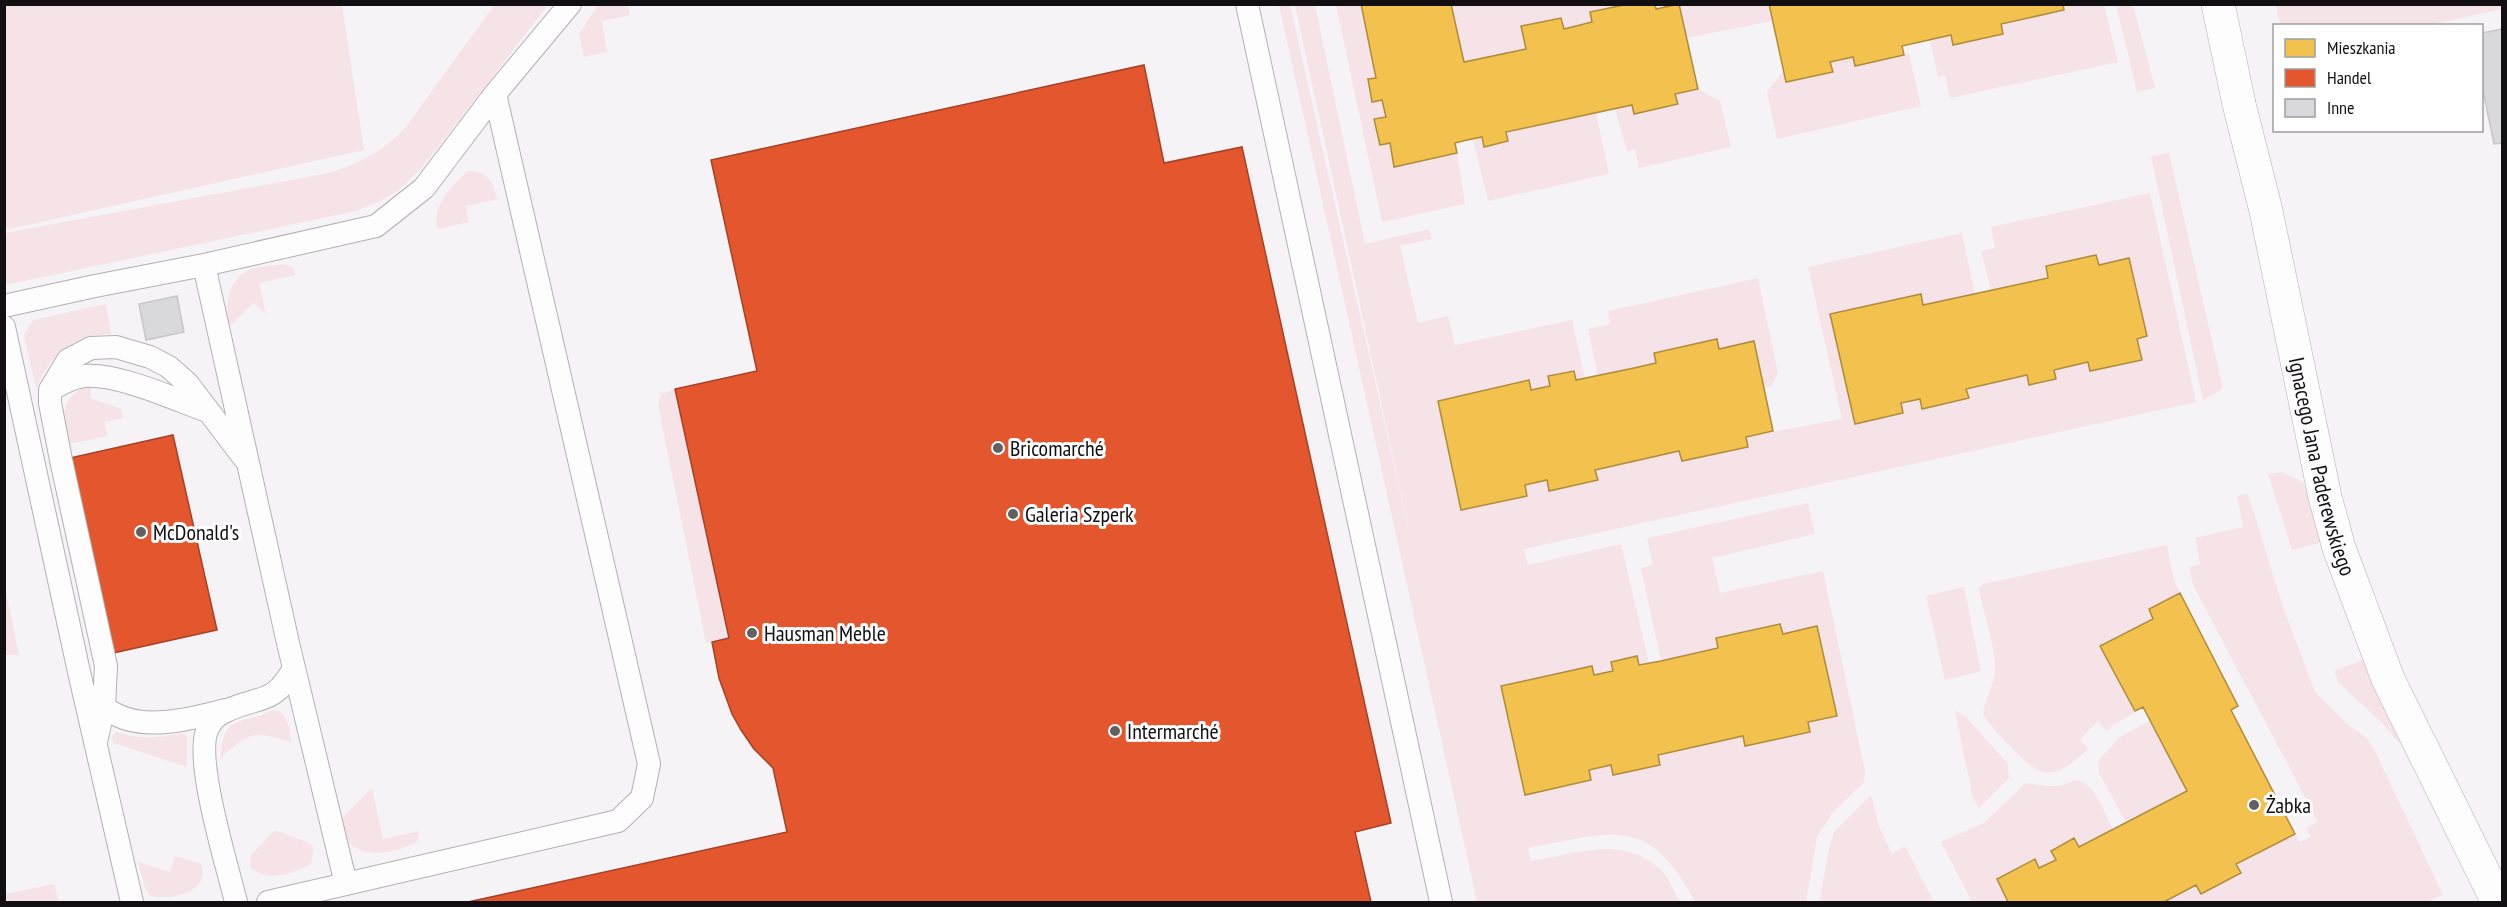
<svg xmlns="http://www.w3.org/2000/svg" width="2507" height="907" font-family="'PT Sans Narrow',sans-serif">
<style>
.green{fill:#f5e3e8}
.homes{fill:#f2c14e;stroke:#ae8c3c;stroke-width:1.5}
.shops{fill:#e4572e;stroke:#a54126;stroke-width:1.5}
.building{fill:#d9d8db;stroke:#c8c6c9;stroke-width:1.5}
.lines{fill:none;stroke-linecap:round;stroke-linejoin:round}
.service-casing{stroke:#b2b0b3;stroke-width:24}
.minor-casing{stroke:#b2b0b3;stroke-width:34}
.service{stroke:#fefdfe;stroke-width:22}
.minor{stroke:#fefdfe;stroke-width:33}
.poi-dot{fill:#615f62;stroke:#fff;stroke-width:2}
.labels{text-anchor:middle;stroke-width:6;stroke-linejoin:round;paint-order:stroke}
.poi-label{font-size:22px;fill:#110f12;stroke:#fff;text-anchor:start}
.street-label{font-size:22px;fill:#110f12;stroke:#fff}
</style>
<rect width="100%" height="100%" fill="#f6f3f7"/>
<path class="green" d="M 495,4 L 548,5 L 424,165 L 399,190 L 380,201 L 356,211 L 5,285 L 5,233 L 329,173 C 361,163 386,150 408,124 Z
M 2502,4 L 2502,9 L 2429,25 L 2280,25 L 2276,5 Z
M 4,5 L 342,5 L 364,150 L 5,230 Z
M 598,5 L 628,5 L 630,15 L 602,21 L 607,52 L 584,57 L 579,34 Z
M 1279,5 L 1290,5 L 1412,545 L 1295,5 L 1315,5 L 1365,244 L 1429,229 L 1432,239 L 1400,246 L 1418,323 L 1448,316 L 1455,345 L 1572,320 L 1585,378 L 1576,380 L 1574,371 L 1548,376 L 1550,386 L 1531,390 L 1528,381 L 1438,401 L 1462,510 L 1527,496 L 1525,485 L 1547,480 L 1550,491 L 1597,480 L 1595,470 L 1679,451 L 1683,461 L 1747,447 L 1746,437 L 1842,419 L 1808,267 L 1962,233 L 1975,294 L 1923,305 L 1920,294 L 1830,314 L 1855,424 L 1903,413 L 1901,403 L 1920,399 L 1923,409 L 1969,398 L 1966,389 L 2027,375 L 2030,385 L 2056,379 L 2054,370 L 2088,362 L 2090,371 L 2142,360 L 2137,339 L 2147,336 L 2129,259 L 2099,265 L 2046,266 L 2048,278 L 1991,290 L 1981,251 L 1995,248 L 1991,227 L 2150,193 L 2196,402 L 1524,549 L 1528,565 L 1621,544 L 1649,663 L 1639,665 L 1636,656 L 1611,662 L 1613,671 L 1594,675 L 1592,666 L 1501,686 L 1525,795 L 1589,770 L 1611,765 L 1613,775 L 1660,765 L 1658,755 L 1743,736 L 1745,746 L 1809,732 L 1808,722 L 1836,716 L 1817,626 L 1783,634 L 1716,638 L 1718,648 L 1661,661 L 1641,568 L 1653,565 L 1647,538 L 1808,503 L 1815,534 L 1712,558 L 1720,593 L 1823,571 L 1865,771 L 1864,782 L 1833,812 L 1817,837 L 1806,902 L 1695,902 C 1649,814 1613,832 1528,848 L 1531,861 C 1569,856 1608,838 1646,859 C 1652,863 1659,867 1664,873 C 1670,882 1675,893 1680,902 L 1477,902 Z
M 1336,5 L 1361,5 L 1376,78 L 1368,80 L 1372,101 L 1382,100 L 1386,117 L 1374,119 L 1380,145 L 1390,143 L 1395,167 L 1457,153 L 1465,204 L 1382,222 Z
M 1451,5 L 1628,5 L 1592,22 L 1564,29 L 1561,18 L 1521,26 L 1526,49 L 1464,62 Z
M 1679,5 L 1769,5 L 1773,21 L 1686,38 Z
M 2063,5 L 2104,5 L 2118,62 L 1950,98 L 1945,75 L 1938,77 L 1930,40 L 1951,35 L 1954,45 L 2003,34 L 2001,24 L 2064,10 Z
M 2116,5 L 2133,5 L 2155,88 L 2137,92 Z
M 1909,54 L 1921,106 L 1777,139 L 1767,92 L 1784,70 L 1787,82 L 1833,72 L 1830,62 L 1853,57 L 1856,66 Z
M 1698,89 L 1720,101 L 1731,147 L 1639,168 L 1635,149 L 1627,151 L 1615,109 L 1632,105 L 1634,114 L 1675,94 Z
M 1596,113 L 1609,174 L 1488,201 L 1473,139 L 1482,137 L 1484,147 L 1508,141 L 1506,132 Z
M 2169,153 L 2223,389 L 2203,400 L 2151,156 Z
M 469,171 C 489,172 492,181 498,199 L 466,206 L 469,222 L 438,229 C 430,208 453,183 469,171 Z
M 285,264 L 293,268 L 295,275 L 259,283 L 266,314 L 253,303 L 229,327 C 225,309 227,281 247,271 C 257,266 274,266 285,264 Z
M 1758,278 L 1778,373 L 1771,386 L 1764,388 L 1754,341 L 1719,349 L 1716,339 L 1655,353 L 1656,363 L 1598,376 L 1588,329 L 1610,324 L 1608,311 Z
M 106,304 L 111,334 C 69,336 54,351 36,388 L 24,335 L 33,320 Z
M 91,386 L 90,398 L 121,409 L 123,418 L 105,422 L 107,436 L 68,444 C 62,418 59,394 91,386 Z
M 675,389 L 729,638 L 706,643 L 658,405 L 661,394 Z
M 2282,472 L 2304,483 L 2323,542 L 2292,550 L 2268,474 Z
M 2248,494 L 2283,607 L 2315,692 L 2347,724 L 2368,739 L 2376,753 L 2443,895 L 2427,902 L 2164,902 L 2196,885 L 2202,894 L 2241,873 L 2236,864 L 2295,834 L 2300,842 L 2311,837 L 2306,828 L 2318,822 L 2193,585 L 2189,567 L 2200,564 L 2195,538 L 2243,527 L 2237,496 Z
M 2167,545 L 2174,580 L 2180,593 L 2149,609 L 2153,619 L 2100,646 L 2135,713 L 2114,724 L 2107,731 L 2098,721 L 2080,740 L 2088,749 C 2055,780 2042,781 2011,747 C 2001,737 1992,727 1983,715 C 1984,698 1996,684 1995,666 C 1994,640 1983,614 1979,588 L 1983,584 Z
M 4,586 L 5,586 L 19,655 L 5,655 Z
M 1964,587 L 1981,671 L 1945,680 L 1926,596 Z
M 2365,659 L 2400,744 L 2382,723 L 2338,682 L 2334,671 Z
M 273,710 C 289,712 289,730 292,742 C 253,731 250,731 220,759 C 224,711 240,727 273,710 Z
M 1955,711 L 1965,716 L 2008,764 L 2009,778 L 1979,808 L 1973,798 Z
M 2151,720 L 2187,791 L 2126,823 L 2099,773 L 2098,761 L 2120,737 Z
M 117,732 C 141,740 158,738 182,733 L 187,737 L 187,767 L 113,743 L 112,735 Z
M 2075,780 C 2096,782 2104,813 2113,829 L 2079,847 L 2074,838 L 2051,851 L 2056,860 L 2039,868 L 2034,859 L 1998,878 L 2009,902 L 1972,902 L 1941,842 L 1984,823 L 2026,783 C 2045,786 2058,789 2075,780 Z
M 372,788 L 383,839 L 419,831 L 418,841 C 400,852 360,862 346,838 C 343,833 342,825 341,819 Z
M 1871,795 L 1879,827 L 1892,854 L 1905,846 L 1934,902 L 1819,902 L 1829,849 L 1834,832 Z
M 275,830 L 307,842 L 314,848 L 311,864 C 291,874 268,883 250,867 L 251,855 Z
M 175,856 L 201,864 C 211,893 171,900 150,896 L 145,888 L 138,862 L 170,872 Z
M 54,884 L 59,902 L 5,902 L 5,894 Z"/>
<path class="homes" d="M 1361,4 L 1451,4 L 1464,62 L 1526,49 L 1521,26 L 1561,18 L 1564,29 L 1592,22 L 1590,12 L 1628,4 L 1655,4 L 1656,9 L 1679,4 L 1698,89 L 1675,94 L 1678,104 L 1634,114 L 1632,105 L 1506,132 L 1508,141 L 1484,147 L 1482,137 L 1467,140 L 1455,143 L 1457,153 L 1394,167 L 1390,143 L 1380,145 L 1374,119 L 1386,117 L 1382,100 L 1372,102 L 1368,79 L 1376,78 Z
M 1769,4 L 2063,4 L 2064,10 L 2001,24 L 2003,34 L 1953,45 L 1951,35 L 1902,46 L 1904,55 L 1855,66 L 1853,57 L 1830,62 L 1833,72 L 1786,82 Z
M 2096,255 L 2099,265 L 2129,258 L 2147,336 L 2137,339 L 2142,360 L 2090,371 L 2088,362 L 2054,370 L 2056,379 L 2029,385 L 2027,375 L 1966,389 L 1969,398 L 1922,409 L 1920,399 L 1901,403 L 1903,413 L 1855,424 L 1830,314 L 1921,294 L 1923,305 L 2048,278 L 2046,266 Z
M 1717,339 L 1719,349 L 1754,341 L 1773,431 L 1746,437 L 1748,447 L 1682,461 L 1679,451 L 1595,470 L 1598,480 L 1549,491 L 1547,480 L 1525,485 L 1527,496 L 1461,510 L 1438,401 L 1529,380 L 1531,390 L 1550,386 L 1548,376 L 1574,371 L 1576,380 L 1634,368 L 1656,363 L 1654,353 Z
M 2180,593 L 2238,706 L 2231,710 L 2295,834 L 2236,864 L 2241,873 L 2201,894 L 2196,885 L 2164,902 L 2008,902 L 1997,879 L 2035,859 L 2039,868 L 2056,860 L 2051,851 L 2074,838 L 2079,847 L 2187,791 L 2143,707 L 2135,711 L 2100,646 L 2153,619 L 2149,609 Z
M 1780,624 L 1783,634 L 1817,626 L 1837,716 L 1808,722 L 1810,732 L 1745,746 L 1743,736 L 1658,755 L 1660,765 L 1613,775 L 1611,765 L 1589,770 L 1591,780 L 1525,795 L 1501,686 L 1592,666 L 1594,675 L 1613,671 L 1611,662 L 1637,656 L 1639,665 L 1661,661 L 1718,648 L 1716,638 Z"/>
<path class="shops" d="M 1144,65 L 1164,163 L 1242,147 L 1391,823 L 1355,832 L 1371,902 L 468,902 L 787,832 L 773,768 L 754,749 L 741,730 L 732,714 L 719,678 L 712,642 L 729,638 L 675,389 L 757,371 L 711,160 Z
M 173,435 L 217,630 L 113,653 L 70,458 Z"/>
<path class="building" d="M 2502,29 L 2502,143 L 2494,144 L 2482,86 L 2482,33 Z
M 177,296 L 184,332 L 146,340 L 139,304 Z"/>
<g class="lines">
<defs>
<path id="service" d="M 1247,4 L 1441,902
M 204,265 L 288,643 L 346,884
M 4,306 L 95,286 L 204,265 L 376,226 L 424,188 L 495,94 L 570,4
M 4,327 L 79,672 L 132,902
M 50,390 C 61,384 72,377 84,376 C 118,373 174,399 207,411
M 94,696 C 125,738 184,720 226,710
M 96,742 L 104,706 L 106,666 L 61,460 L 50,403 L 50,390 L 68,360 L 91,348 L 116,347 L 150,357 L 169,367 L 188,384 L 244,458
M 236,902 C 228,868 193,757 208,728 C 211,722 217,715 224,712 C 257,695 273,707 294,668
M 268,902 L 618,821 L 642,798 L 649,764 L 495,94"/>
<g id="minor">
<path id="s1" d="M 2218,4 L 2239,104 L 2266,211 L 2325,497 L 2339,548 L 2388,679 L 2498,902"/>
</g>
</defs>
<use href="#service" class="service-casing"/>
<use href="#minor" class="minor-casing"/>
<use href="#service" class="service"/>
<use href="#minor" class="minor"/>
</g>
<g class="poi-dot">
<circle cx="998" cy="448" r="6"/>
<circle cx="1013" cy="514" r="6"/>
<circle cx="141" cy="532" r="6"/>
<circle cx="752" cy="633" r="6"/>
<circle cx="1115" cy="731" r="6"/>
<circle cx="2254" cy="805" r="6"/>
</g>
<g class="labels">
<g class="poi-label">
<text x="1010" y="456">Bricomarché</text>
<text x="1025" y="522">Galeria Szperk</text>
<text x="153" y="540">McDonald's</text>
<text x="764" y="641">Hausman Meble</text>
<text x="1127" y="739">Intermarché</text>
<text x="2266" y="813">Żabka</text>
</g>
<g class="street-label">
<text dy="8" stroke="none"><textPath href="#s1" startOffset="474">Ignacego Jana Paderewskiego</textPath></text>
</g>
</g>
<rect width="2507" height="907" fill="none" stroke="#110f12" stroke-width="12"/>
<rect x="2273" y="24" width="210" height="108" fill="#ffffff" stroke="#a09fa0" stroke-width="1.5"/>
<rect x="2285" y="39" width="30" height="18" fill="#f2c14e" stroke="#a09fa0" stroke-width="1.5"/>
<text x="2327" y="54" font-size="18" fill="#110f12">Mieszkania</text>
<rect x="2285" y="69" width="30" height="18" fill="#e4572e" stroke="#a09fa0" stroke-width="1.5"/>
<text x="2327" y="84" font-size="18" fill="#110f12">Handel</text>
<rect x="2285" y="99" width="30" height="18" fill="#d9d8db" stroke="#a09fa0" stroke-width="1.5"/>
<text x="2327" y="114" font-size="18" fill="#110f12">Inne</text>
</svg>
